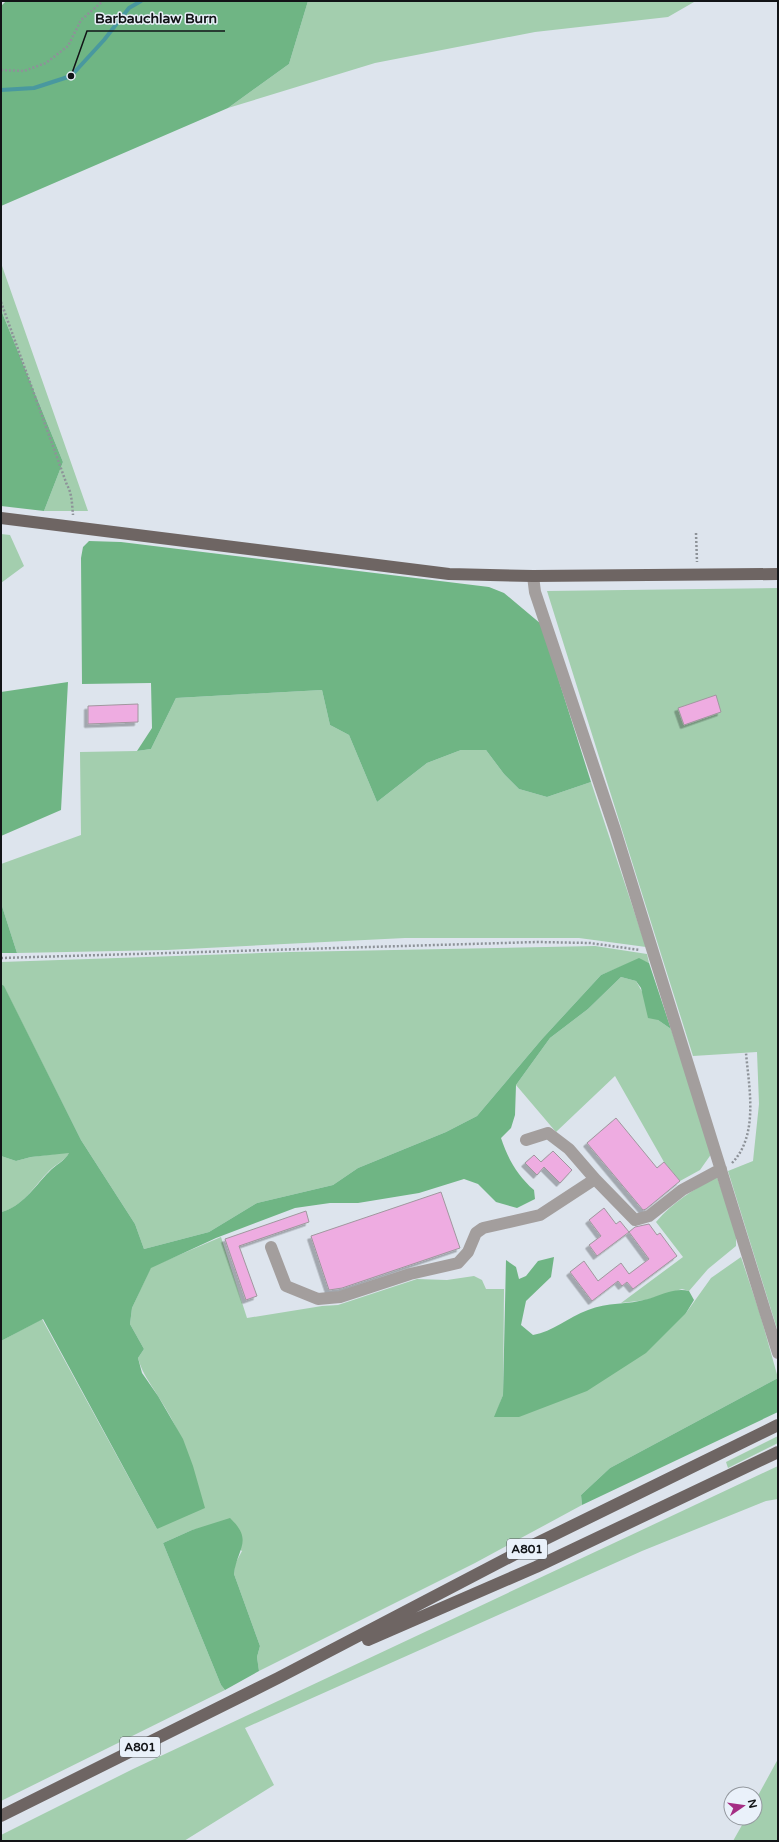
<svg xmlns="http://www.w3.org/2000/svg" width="779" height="1842" font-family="'Varela Round',sans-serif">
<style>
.green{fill:#a3ceae}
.forest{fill:#6fb584}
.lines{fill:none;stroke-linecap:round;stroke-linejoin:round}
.stream{stroke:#49989f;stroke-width:4}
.building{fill:#eeace1;stroke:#a0979e;filter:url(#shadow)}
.path{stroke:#8d9298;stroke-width:2.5;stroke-dasharray:2 2;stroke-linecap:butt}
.minor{stroke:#a39e9d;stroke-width:12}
.major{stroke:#6e6563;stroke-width:12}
.labels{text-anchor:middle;stroke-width:3;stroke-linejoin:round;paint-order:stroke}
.shield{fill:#eaf1fa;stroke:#53565b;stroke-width:1}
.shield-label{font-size:12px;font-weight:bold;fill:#121417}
.leader{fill:none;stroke:#121417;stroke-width:1.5}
.callout-dot{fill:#121417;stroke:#eaf1fa;stroke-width:1.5}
.callout-label{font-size:14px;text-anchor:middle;font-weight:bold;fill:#121417;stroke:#eaf1fa;stroke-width:3;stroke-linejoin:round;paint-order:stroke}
</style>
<defs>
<filter id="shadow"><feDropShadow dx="-3.5" dy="3.5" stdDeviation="0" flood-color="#0004"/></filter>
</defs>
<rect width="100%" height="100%" fill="#dde4ed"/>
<path class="green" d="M 308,1 L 694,1 L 694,2 L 668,17 L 535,32 L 375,63 L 228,108 L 289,64 Z
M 1,263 L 88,511 L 44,511 L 63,462 L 1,310 Z
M 1,534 L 10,535 L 24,566 L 1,583 Z
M 778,588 L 778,1332 L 728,1171 L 753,1161 L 759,1104 L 757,1052 L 693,1056 L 547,591 Z
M 322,690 L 330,725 L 349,735 L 377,802 L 427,763 L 461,750 L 486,750 L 504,774 L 519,789 L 547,797 L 591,782 L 646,947 L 579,938 L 405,938 L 167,950 L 17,953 L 1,903 L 1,864 L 81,835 L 80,752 L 137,751 L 151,749 L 176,698 Z
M 595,946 L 647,954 L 649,963 L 639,959 L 601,975 L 542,1039 L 477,1116 L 446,1132 L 358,1168 L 333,1185 L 257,1203 L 209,1232 L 144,1249 L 135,1224 L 81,1140 L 4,987 L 1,984 L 1,962 L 290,952 Z
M 621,977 L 636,981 L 658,1020 L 671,1029 L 712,1153 L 700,1170 L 680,1181 L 664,1162 L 615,1076 L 556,1132 L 516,1085 L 550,1038 L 588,1009 Z
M 70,1152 C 65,1161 56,1164 49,1171 C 34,1186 23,1207 1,1212 L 1,1156 L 16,1161 L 31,1157 Z
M 717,1177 L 736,1232 L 736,1246 L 708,1269 L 689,1291 L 682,1289 L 646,1300 L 621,1303 L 683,1257 L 656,1222 C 673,1202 694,1189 717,1177 Z
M 221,1237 L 247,1318 L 322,1306 L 338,1305 L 417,1279 L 447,1280 L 474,1276 L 482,1280 L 486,1289 L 504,1289 L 503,1395 L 495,1417 L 686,1313 L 711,1278 L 741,1257 L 760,1314 L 778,1378 L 610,1468 L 581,1495 L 582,1505 L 475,1563 L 259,1671 L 257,1657 L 260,1646 L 234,1574 L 235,1564 L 242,1551 L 206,1527 L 192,1530 L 163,1543 L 221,1685 L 225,1690 L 1,1801 L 1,1341 L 42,1319 L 157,1529 L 197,1484 C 189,1452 176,1424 158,1396 C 149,1381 143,1375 138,1358 L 144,1349 L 130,1324 L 132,1308 L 151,1267 Z
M 778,1436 L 778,1443 L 728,1468 L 726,1462 Z
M 778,1466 L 778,1499 L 766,1501 L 642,1551 L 245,1728 L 274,1785 L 184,1841 L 1,1841 L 1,1835 L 133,1769 Z
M 778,1759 L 778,1841 L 733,1841 L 746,1818 L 755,1818 L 755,1801 Z"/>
<path class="forest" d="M 6,1 L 308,1 L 289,64 L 228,108 L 1,206 L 1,6 Z
M 1,310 L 63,462 L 44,511 L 1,506 Z
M 89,541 L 121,542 L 489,587 L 504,593 L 541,624 L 591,782 L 547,797 L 519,789 L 504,774 L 486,750 L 461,750 L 427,763 L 377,802 L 349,735 L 330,725 L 322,690 L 176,698 L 151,749 L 137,751 L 152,728 L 151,683 L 82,684 L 81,558 L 83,547 Z
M 68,682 L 61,810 L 1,836 L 1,692 Z
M 1,903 L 17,953 L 1,953 Z
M 639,958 L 649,963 L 671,1029 L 658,1020 L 648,1018 L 641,988 L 636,981 L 621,977 L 588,1009 L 550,1038 L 516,1085 L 515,1115 L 511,1128 L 501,1138 C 508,1159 517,1175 534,1190 L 535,1199 L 517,1208 L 496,1202 L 478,1184 L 464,1179 L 419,1193 L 358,1203 L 330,1203 L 295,1208 L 216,1238 L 151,1268 L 132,1308 L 130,1324 L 144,1349 L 138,1358 L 142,1373 L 158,1396 L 183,1439 L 193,1466 L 205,1508 L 157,1529 L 43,1319 L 1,1341 L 1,1212 C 22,1207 34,1187 49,1172 C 55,1165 65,1161 69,1153 L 31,1157 L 16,1161 L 1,1156 L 1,984 L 4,986 L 81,1140 L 135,1224 L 144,1249 L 209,1232 L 257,1203 L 333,1185 L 358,1168 L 446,1132 L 477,1116 L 542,1039 L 601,975 Z
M 554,1257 L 551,1277 L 526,1301 L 521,1325 L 533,1335 C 553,1332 568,1317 588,1310 C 607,1302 628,1305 648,1299 C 661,1295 676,1287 689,1291 L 694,1300 L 686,1313 L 646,1353 L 587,1391 L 519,1417 L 494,1417 L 503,1395 L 506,1260 L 516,1267 L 519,1279 L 526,1276 L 538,1261 Z
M 778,1378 L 778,1412 L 582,1505 L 581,1495 L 610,1468 Z
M 230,1518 C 254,1541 237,1548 234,1574 L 260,1646 L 257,1657 L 259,1671 L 225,1690 L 221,1685 L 163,1543 L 192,1530 Z"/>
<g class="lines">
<path class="stream" d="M 1,90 L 34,88 L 71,76 L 104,40 L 129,8 L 141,1"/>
</g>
<path class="building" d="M 716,695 L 721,712 L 684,725 L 678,708 Z
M 138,704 L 138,722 L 88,724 L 88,706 Z
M 616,1118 L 657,1168 L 664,1162 L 680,1181 L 646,1209 L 643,1210 L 587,1143 Z
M 553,1151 L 572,1170 L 560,1183 L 544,1167 L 537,1175 L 525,1163 L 534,1155 L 541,1162 Z
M 441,1192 L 460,1248 L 342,1288 L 329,1290 L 311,1236 Z
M 604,1208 L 616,1224 L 620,1221 L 629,1232 L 597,1256 L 589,1245 L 601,1236 L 589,1220 Z
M 306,1211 L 309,1222 L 239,1246 L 257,1296 L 246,1300 L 225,1239 Z
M 649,1224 L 657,1235 L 660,1233 L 677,1256 L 633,1289 L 627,1282 L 622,1286 L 618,1281 L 592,1301 L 570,1272 L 584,1261 L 598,1281 L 621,1263 L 629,1274 L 649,1259 L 629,1232 L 635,1227 Z"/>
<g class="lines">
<path class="path" d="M 1,70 L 24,71 L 46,63 L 68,46 L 81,20 L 103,1
M 1,302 L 67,485 C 72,493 72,505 73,515
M 696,533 L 697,562
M 1,958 L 537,942 L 590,943 L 640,950
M 732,1163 C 759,1135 749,1088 746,1053"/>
<path class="minor" d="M 533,576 L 535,592 L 615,830 L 778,1353
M 526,1140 L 548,1133 L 569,1149 L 595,1179 L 635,1220 L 649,1216 L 682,1190 L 721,1169
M 271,1247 L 286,1286 L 318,1299 L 340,1297 L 410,1274 L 458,1263 L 468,1252 L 476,1233 L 483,1228 L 540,1215 L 595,1179"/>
<path class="major" d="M 1,518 L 449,574 L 533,576 L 778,574
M 368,1640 L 536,1567 L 778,1452
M 1,1816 L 278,1678 L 525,1549 L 778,1425"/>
</g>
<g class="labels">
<g class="shield">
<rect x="507" y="1539" width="40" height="20" rx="3"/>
<rect x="120" y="1737" width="40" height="20" rx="3"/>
</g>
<g class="shield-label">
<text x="527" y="1553">A801</text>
<text x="140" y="1751">A801</text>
</g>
</g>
<path class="leader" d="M71 76L87 31H225"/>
<circle class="callout-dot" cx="71" cy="76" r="4"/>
<g class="callout-label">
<text x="156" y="23">Barbauchlaw Burn</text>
</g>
<rect width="779" height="1842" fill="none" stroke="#121417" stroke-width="4"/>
<g transform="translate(743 1806) rotate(77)"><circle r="19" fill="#eaf1fa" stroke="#94999f"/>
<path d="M0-3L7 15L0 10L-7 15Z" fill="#a52d84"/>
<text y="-6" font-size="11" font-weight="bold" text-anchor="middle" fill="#121417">N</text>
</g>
</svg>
